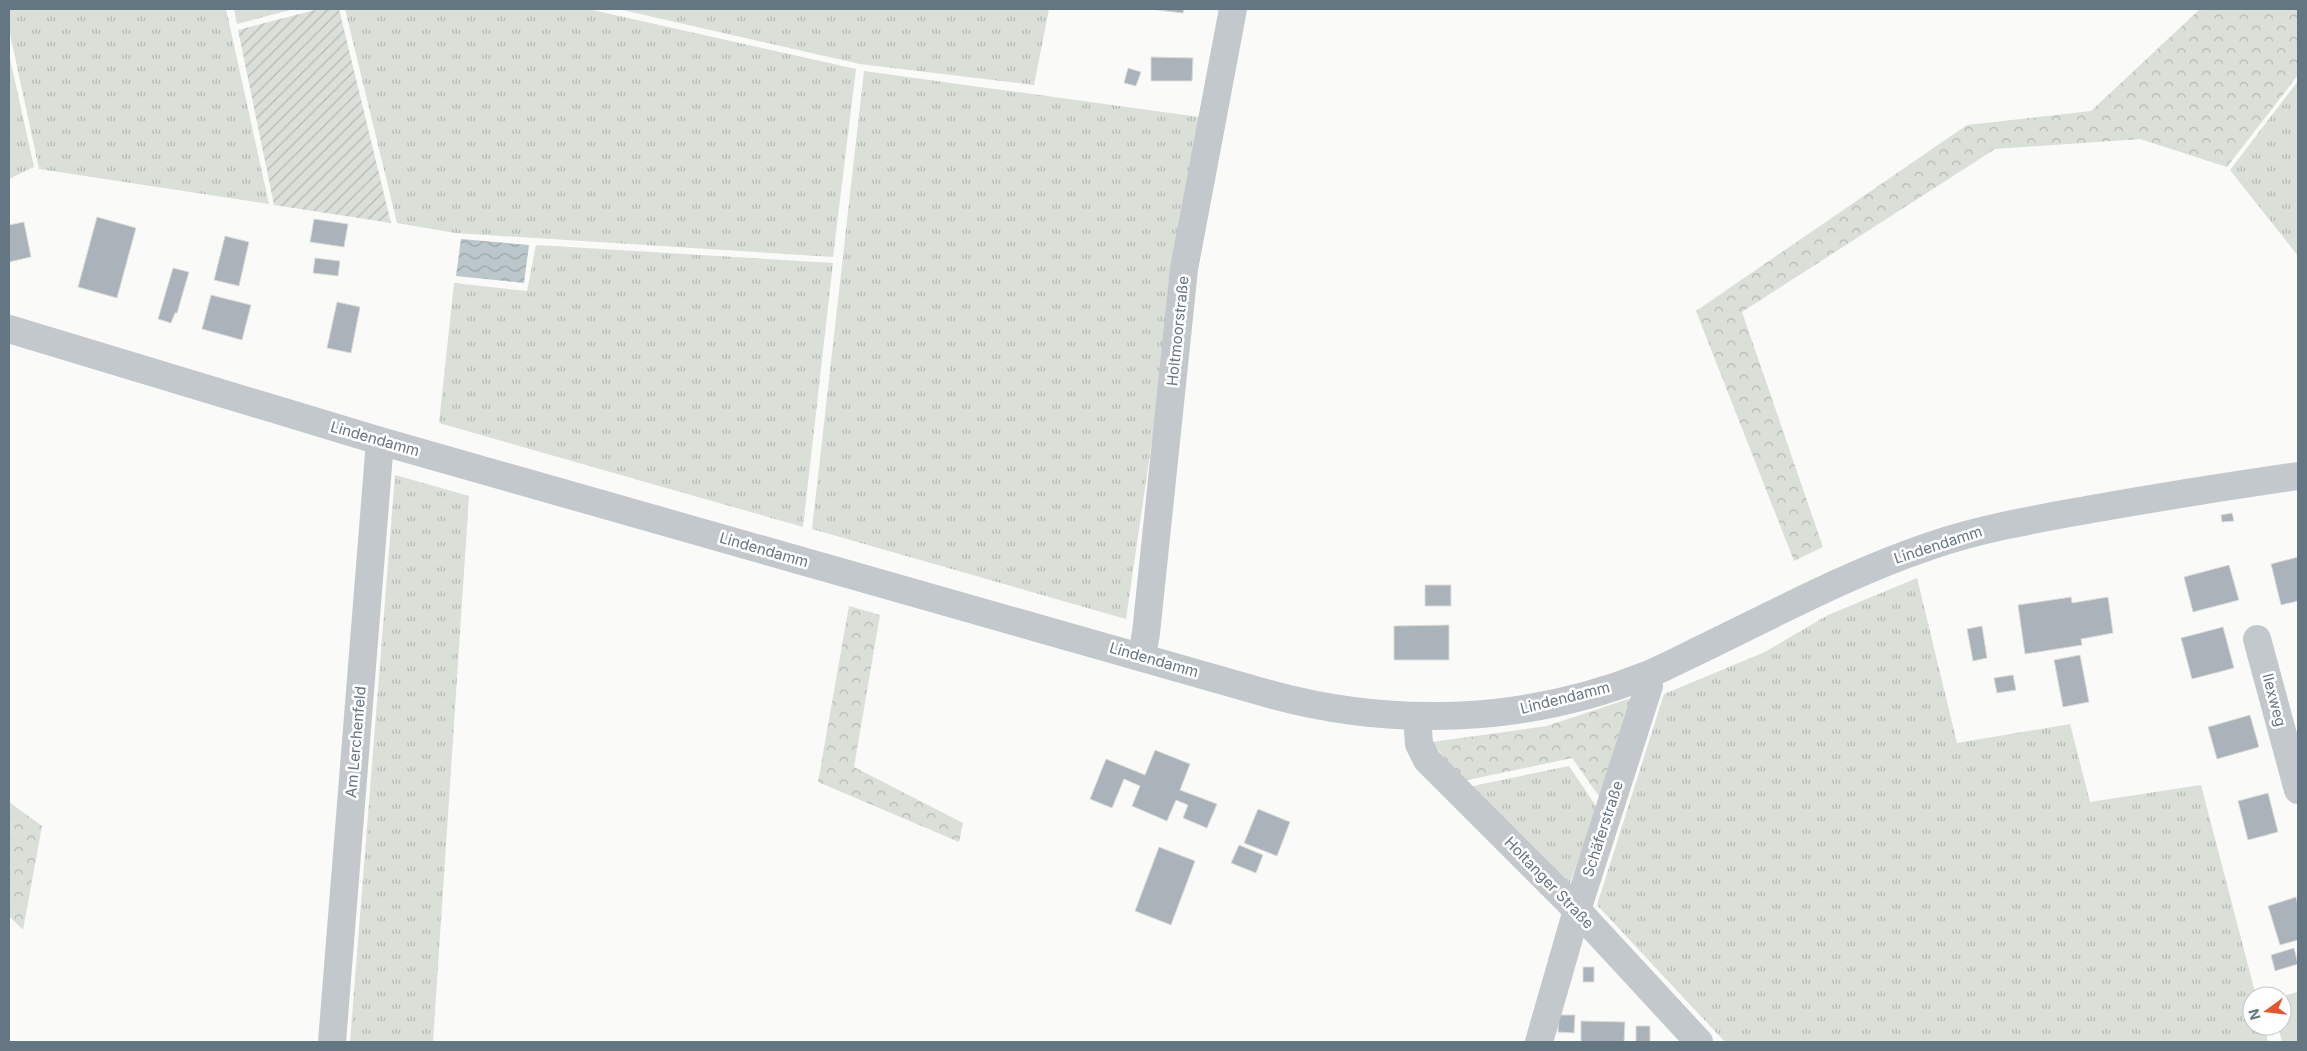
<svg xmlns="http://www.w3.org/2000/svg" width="2307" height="1051" font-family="Inter,sans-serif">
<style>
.grass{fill:url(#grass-tufts)}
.forest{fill:url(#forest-crowns)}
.park{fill:#dadfd7}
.garden{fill:url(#garden-furrows)}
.water{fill:url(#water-waves)}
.building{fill:#aab3b9;stroke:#dcdcda}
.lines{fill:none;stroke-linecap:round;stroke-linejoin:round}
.minor{stroke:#c3c8cc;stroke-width:28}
.labels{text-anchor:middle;stroke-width:5;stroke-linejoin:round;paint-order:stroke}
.street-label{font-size:15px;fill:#657683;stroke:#fff}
</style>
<defs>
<pattern id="grass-tufts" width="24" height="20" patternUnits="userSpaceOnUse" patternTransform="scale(1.25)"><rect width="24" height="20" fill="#dadfd7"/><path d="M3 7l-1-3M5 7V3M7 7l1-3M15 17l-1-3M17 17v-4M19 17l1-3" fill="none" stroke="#b4b9b4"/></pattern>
<pattern id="forest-crowns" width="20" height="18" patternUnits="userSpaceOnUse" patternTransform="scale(1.25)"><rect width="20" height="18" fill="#dadfd7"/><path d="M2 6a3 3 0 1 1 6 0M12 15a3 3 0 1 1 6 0" fill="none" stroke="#b4b9b4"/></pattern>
<pattern id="garden-furrows" width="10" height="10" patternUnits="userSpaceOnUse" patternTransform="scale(1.25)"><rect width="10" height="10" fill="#dadfd7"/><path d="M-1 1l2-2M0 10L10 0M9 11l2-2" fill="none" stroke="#b4b9b4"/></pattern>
<pattern id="water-waves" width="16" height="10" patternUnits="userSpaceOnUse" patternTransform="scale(1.25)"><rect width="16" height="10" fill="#bbc7cb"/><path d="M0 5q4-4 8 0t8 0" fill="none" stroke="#9ca6aa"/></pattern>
</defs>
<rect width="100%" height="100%" fill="#fafaf8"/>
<path class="grass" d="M 9,9 L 226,9 L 269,204 L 39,169 L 9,29 Z
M 234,9 L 294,9 L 237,24 Z
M 345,9 L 588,9 L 856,69 L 833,257 L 455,233 L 397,223 Z
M 618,9 L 1049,9 L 1034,85 L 860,64 Z
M 9,54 L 34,167 L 9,179 Z
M 864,71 L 1199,117 L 1126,619 L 812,529 Z
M 2298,81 L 2298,256 L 2230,170 Z
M 536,245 L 833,263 L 803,527 L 439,423 L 454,283 L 527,291 Z
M 395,475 L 469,496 L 433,1042 L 350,1042 Z
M 1917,578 L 1957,743 L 2070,724 L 2090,802 L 2201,785 L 2256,996 L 2252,996 L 2252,1026 L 2264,1026 L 2268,1042 L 1725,1042 L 1597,905 L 1664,694 L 1765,652 L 1828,615 Z
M 1569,766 L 1598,809 L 1566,893 L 1468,787 Z"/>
<path class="forest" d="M 2200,9 L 2298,9 L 2298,75 L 2227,167 L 2140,139 L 1995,149 L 1742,312 L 1823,547 L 1794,561 L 1696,311 L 1967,125 L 2091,111 Z
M 849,606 L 880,615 L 854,767 L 963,823 L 959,842 L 818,782 Z
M 1634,697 L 1601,799 L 1572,758 L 1463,781 L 1432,742 L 1547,726 Z
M 9,802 L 42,826 L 23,930 L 9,916 Z"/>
<path class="park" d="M 2298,992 L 2298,1042 L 2282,1042 L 2278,1026 L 2282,1026 L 2282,996 Z"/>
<path class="garden" d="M 319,9 L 339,9 L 391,223 L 274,205 L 238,30 Z"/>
<path class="water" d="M 461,239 L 529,245 L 524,283 L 456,276 Z"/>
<path class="building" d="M 1149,9 L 1184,9 L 1183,13 Z
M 1151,57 L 1193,58 L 1192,81 L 1151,81 Z
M 1128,68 L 1141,72 L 1136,86 L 1124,83 Z
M 97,217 L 136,228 L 117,298 L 78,287 Z
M 314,219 L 348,224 L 344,247 L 310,242 Z
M 24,222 L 31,257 L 9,262 L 9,225 Z
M 225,236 L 249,242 L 239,286 L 214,280 Z
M 315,258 L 340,261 L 338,276 L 313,273 Z
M 173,268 L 189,272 L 177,313 L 175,313 L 171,323 L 158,319 Z
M 211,295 L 251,305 L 242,340 L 202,329 Z
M 337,302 L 360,307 L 351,353 L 327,348 Z
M 2232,513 L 2234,521 L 2222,522 L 2221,515 Z
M 2298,557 L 2298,601 L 2281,605 L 2271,564 Z
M 2229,565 L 2239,600 L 2193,612 L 2184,577 Z
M 1425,585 L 1451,585 L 1451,606 L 1425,606 Z
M 2071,597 L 2072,603 L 2108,597 L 2113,633 L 2081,639 L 2082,645 L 2025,654 L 2018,605 Z
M 1449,625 L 1449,660 L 1394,660 L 1394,626 Z
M 1982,626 L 1987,658 L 1973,661 L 1967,629 Z
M 2223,627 L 2234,668 L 2192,679 L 2181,638 Z
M 2080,655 L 2089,702 L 2063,707 L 2054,660 Z
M 2013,675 L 2016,690 L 1997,693 L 1994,678 Z
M 2250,715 L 2259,747 L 2217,759 L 2208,727 Z
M 1155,750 L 1190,764 L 1180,790 L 1217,804 L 1207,828 L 1183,818 L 1188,805 L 1176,800 L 1167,821 L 1132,806 L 1140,786 L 1124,779 L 1112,808 L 1090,799 L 1106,759 L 1145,775 Z
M 2268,793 L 2278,832 L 2248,840 L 2238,801 Z
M 1258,809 L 1290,822 L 1277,856 L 1244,843 Z
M 1239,845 L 1263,855 L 1256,873 L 1231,863 Z
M 1159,847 L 1195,861 L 1171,925 L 1135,911 Z
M 2296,897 L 2298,905 L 2298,940 L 2280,945 L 2268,906 Z
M 2294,948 L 2298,964 L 2275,971 L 2271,955 Z
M 1583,967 L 1594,967 L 1594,982 L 1583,982 Z
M 1559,1015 L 1575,1015 L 1574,1033 L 1558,1032 Z
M 1581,1021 L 1625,1022 L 1624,1042 L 1581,1042 Z
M 1636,1026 L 1650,1026 L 1650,1042 L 1636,1042 Z"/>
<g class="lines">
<path class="minor" d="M 9,329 L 380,441 L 1273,695 C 1396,728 1527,723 1647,675 C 1668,666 1689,655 1710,645 C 1782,610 1853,572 1930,546 C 1982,528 2037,519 2092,509 C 2160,497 2229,486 2298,476
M 2257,639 L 2298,790
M 1142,656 L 1146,633 L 1184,269 L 1233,9
M 1417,717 L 1419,744 L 1427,760 L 1577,910 L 1699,1042
M 332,1042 L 380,441
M 1539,1042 L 1577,910 L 1649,686 L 1647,675"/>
</g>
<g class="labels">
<g class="street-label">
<text transform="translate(1178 331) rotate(-84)" y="5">Holtmoorstraße</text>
<text transform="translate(375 439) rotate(16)" y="5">Lindendamm</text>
<text transform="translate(1938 545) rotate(-18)" y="5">Lindendamm</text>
<text transform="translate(764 550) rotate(16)" y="5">Lindendamm</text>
<text transform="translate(1154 660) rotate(16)" y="5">Lindendamm</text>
<text transform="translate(1565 698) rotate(-14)" y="5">Lindendamm</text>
<text transform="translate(2274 700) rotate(75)" y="5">Ilexweg</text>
<text transform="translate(356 742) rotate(-85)" y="5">Am Lerchenfeld</text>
<text transform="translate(1603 829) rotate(-72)" y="5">Schäferstraße</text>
<text transform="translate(1549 883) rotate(46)" y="5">Holtanger Straße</text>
</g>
</g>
<rect width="2307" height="1051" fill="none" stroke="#657683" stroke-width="20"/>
<g transform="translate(2267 1011) rotate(255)"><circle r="24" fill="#ffffff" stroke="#c1c8cd"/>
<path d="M0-4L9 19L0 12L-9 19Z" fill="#e4572e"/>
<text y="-8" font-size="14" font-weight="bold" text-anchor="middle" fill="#657683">N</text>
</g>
</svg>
